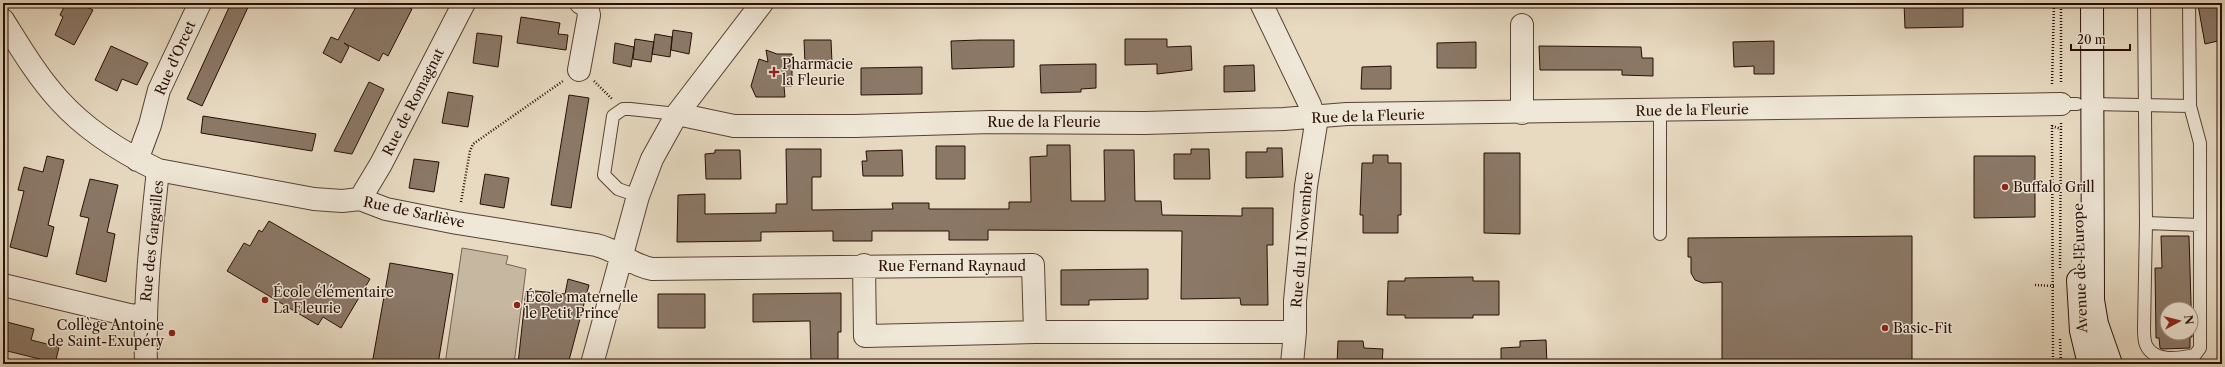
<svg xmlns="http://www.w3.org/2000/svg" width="2225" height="367" font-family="'Libre Caslon Text',serif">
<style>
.green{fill:#c6b7a1;stroke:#766253}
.building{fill:#8b7867;stroke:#270e05;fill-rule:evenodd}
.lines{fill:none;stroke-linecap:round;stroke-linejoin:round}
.lane-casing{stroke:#574134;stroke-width:14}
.street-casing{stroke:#574134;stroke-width:24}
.secondary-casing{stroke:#270e05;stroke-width:24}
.path{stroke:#270e05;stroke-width:2.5;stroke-dasharray:1 2;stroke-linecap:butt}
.lane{stroke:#efe7d7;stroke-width:12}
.street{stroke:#efe7d7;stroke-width:22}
.secondary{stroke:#efe7d7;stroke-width:22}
.poi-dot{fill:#8f2418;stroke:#efe7d7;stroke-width:1.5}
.labels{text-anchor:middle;stroke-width:3;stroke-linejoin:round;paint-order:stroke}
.street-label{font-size:14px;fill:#270e05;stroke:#efe7d7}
.poi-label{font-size:14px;fill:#270e05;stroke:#efe7d7;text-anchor:start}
</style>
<rect width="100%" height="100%" fill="#e7dac1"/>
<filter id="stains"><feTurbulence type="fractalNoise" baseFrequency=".005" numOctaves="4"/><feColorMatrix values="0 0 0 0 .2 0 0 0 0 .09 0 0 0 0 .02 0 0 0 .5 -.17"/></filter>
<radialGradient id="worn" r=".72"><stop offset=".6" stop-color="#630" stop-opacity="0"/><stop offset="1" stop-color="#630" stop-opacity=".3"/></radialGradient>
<path class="green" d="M 462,248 L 508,256 L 506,264 L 526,269 L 514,364 L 445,364 Z"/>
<path class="building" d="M 66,3 L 80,3 L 93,10 L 74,45 L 55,35 L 63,17 L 60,15 Z
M 231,3 L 250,3 L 202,106 L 187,99 Z
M 358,3 L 401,3 L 412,9 L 388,56 L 383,53 L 379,61 L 344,43 L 349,47 L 341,63 L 323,53 L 331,37 L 338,40 Z
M 1904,3 L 1963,3 L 1963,27 L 1905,28 Z
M 2207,3 L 2222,3 L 2222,40 L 2205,44 L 2198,5 Z
M 521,17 L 560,23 L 558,34 L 568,35 L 566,50 L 517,43 Z
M 673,30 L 692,33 L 689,54 L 671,50 Z
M 477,33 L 502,36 L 498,67 L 473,63 Z
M 655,34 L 672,37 L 670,57 L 652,54 Z
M 635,39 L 654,42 L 651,62 L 633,59 Z
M 1125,39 L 1167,39 L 1167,47 L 1191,46 L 1192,70 L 1157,74 L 1157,64 L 1125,65 Z
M 804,40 L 831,40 L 832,63 L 805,64 Z
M 980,40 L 1014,40 L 1014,67 L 952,69 L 951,41 Z
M 1774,41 L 1774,74 L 1754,74 L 1754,66 L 1734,67 L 1733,42 Z
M 1476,42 L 1476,68 L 1437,68 L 1437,43 Z
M 615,43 L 634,47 L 631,67 L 613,63 Z
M 111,46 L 148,63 L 137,85 L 122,79 L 117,91 L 95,80 Z
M 1539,46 L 1641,47 L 1642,58 L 1653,58 L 1653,76 L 1622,75 L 1622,70 L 1540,70 Z
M 766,50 L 777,54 L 792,54 L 792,86 L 784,86 L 785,97 L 756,97 L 751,86 L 759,59 L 768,62 Z
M 1096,64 L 1096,88 L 1081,89 L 1081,92 L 1041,93 L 1040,65 Z
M 1254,65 L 1255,91 L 1224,92 L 1224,66 Z
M 1391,66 L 1391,89 L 1361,89 L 1362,67 Z
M 922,67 L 922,94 L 861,95 L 861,68 Z
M 369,82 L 384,89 L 352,154 L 334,151 Z
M 448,92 L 473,96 L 468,127 L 442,123 Z
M 569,95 L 589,98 L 571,208 L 551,205 Z
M 203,116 L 316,134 L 312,151 L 201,133 Z
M 1047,145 L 1070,145 L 1071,201 L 1105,201 L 1104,150 L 1134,150 L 1135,201 L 1161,201 L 1162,215 L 1242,216 L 1242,208 L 1273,208 L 1273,245 L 1267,245 L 1268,305 L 1241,305 L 1240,298 L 1181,299 L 1182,231 L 988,230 L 988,240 L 949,240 L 949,231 L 872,231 L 872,241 L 833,241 L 833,231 L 761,232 L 761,241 L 677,242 L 678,195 L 705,194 L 705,214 L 776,213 L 776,204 L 787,204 L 786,149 L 821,149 L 821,177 L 812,177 L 812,210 L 893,209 L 892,203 L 929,203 L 929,209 L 1009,209 L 1009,202 L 1031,202 L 1030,157 L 1047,156 Z
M 936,146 L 965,146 L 965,179 L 936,179 Z
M 1267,148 L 1282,148 L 1283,177 L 1246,178 L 1246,152 L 1267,152 Z
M 1191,149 L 1209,149 L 1210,179 L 1174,179 L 1174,154 L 1191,154 Z
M 715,150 L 740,150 L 741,179 L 706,179 L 705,154 L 715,153 Z
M 902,150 L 903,176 L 863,176 L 862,161 L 867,161 L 866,151 Z
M 1484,153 L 1520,153 L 1520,234 L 1484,233 Z
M 1373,155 L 1388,155 L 1388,163 L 1401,163 L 1401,215 L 1398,215 L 1398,233 L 1363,233 L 1363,215 L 1360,215 L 1362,163 L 1373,163 Z
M 47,156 L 64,160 L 48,225 L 54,227 L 47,257 L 10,247 L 24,191 L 18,190 L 24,167 L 43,172 Z
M 1974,156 L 2035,156 L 2035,217 L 1974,218 Z
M 414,159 L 439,162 L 434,192 L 409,188 Z
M 485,174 L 509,178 L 504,208 L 480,204 Z
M 90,179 L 118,185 L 107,232 L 115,234 L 106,282 L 76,274 L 89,218 L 80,216 Z
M 269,221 L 370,279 L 341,328 L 323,317 L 318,325 L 227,271 L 244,243 L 250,246 L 259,230 L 262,232 Z
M 1912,236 L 1912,364 L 1722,364 L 1722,282 L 1703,283 L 1695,280 L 1691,273 L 1691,257 L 1688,257 L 1688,238 Z
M 2161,236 L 2189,236 L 2192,337 L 2190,337 L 2190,348 L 2162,349 L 2160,348 L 2159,338 L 2156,338 L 2155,268 L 2162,268 ZM 2167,309 L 2191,309 L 2191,333 L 2167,333 Z
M 390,263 L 453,274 L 438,364 L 372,364 Z
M 1148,269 L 1148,299 L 1089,300 L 1089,305 L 1061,305 L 1061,270 Z
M 1473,277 L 1473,281 L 1499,281 L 1499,315 L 1473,315 L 1473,318 L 1405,318 L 1405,315 L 1387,315 L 1388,281 L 1405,281 L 1405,278 Z
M 568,279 L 589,285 L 568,364 L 518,364 L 526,290 L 565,294 Z
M 841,293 L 841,332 L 838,332 L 838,364 L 811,364 L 810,321 L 753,322 L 753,294 Z
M 658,294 L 705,294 L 705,328 L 658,328 Z
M 3,321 L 34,329 L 31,340 L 59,347 L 55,364 L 39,364 L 40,359 L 3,350 Z
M 1546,340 L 1547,364 L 1501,364 L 1501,348 L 1520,347 L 1520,341 Z
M 1338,341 L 1363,341 L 1364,348 L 1383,349 L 1382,364 L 1337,364 Z"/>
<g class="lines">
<defs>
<path id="lane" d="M 2144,3 L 2146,223 L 2144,329 C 2144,333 2144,340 2146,345 C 2154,363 2180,358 2195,355 L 2200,348 L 2200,225
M 2061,104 L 2077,104
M 2092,104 L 2190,106
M 1660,111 L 1660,234
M 638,196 L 618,189 L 604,175 L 613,116 L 623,109 L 630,109 L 677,114
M 2146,223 L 2200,225 L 2200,143 L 2190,106 L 2189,3"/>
<path id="street" d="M 1261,3 L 1310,105 L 1316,124 L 1306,186 L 1295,301 L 1295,332 L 1292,364
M 3,20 C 20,47 37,76 59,100 C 85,129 123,153 158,170 L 314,199 L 342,201 L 360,199 L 386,209 L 457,223 L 596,245 C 618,250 630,265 652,269 L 1033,265 L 1035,332 L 1295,332
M 579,70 L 589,15 L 587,6 L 581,3
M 1522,113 L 1522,25
M 677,114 L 734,126 L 855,126 L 991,122 L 1145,123 L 1284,119 L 1347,114 L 2061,104
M 137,160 L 150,125 L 159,90 L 200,3
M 360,199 L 381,164 L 464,3
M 864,265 L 865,336 L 1035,332
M 3,285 L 129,315 L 144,317
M 146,364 C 144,299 151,235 158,170
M 592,364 L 638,196 L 652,159 L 677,114 L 762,3"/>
<path id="secondary" d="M 2092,3 L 2093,300 L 2097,324 L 2111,364
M 2078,280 L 2081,331 L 2089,364"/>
</defs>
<use href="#lane" class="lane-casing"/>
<use href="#street" class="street-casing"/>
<use href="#secondary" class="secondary-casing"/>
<path class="path" d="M 2061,3 L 2061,84
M 594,81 L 612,99
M 2052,84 L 2054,3
M 2052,125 L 2053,364
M 2052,126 L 2061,129
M 461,202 L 470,151 L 473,144 L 563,81
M 2060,268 L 2061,123
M 2035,285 L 2054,286
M 2060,339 L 2061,364
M 2053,360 L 2067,360"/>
<use href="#lane" class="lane"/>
<use href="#street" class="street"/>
<use href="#secondary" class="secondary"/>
</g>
<g class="poi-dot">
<path d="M772 66h4v4h4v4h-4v4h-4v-4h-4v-4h4z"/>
<circle cx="2005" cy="187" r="4"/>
<circle cx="265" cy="300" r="4"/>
<circle cx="517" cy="305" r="4"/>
<circle cx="1885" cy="328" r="4"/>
<circle cx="172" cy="333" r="4"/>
</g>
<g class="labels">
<g class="street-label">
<text transform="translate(175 58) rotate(-66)" y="5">Rue d'Orcet</text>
<text transform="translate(413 102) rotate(-63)" y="5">Rue de Romagnat</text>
<text transform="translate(1692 110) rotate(-1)" y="5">Rue de la Fleurie</text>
<text transform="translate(1368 116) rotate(-2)" y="5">Rue de la Fleurie</text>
<text x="1044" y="127">Rue de la Fleurie</text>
<text transform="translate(414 212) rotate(12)" y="5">Rue de Sarliève</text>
<text transform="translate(1302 240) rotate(-85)" y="5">Rue du 11 Novembre</text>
<text transform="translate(152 241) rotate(-84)" y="5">Rue des Gargailles</text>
<text x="952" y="271">Rue Fernand Raynaud</text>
<text transform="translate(2080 268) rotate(-92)" y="5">Avenue de l'Europe</text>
</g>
<g class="poi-label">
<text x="782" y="69">Pharmacie<tspan x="782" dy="16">la Fleurie</tspan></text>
<text x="2013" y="192">Buffalo Grill</text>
<text x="273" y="297">École élémentaire<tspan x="273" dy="16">La Fleurie</tspan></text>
<text x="525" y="302">École maternelle<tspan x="525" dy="16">le Petit Prince</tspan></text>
<text x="164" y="330" text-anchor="end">Collège Antoine<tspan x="164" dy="16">de Saint-Exupéry</tspan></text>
<text x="1893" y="333">Basic-Fit</text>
</g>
</g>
<rect width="2225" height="367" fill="none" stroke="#e7dac1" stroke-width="16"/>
<rect x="4" y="4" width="2217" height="359" fill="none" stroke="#270e05" stroke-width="2"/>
<rect x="8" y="8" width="2209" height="351" fill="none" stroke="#270e05"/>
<g transform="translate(2179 321) rotate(83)"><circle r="19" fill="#efe7d7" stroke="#9f9083"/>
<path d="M0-3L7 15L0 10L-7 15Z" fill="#8f2418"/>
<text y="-6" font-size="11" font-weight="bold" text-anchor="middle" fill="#270e05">N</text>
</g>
<path d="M2071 44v6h59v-6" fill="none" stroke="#270e05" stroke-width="2"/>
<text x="2077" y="44" font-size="12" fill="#270e05" stroke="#efe7d7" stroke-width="3" paint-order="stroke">20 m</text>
<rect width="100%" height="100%" filter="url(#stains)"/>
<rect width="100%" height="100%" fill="url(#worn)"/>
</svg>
